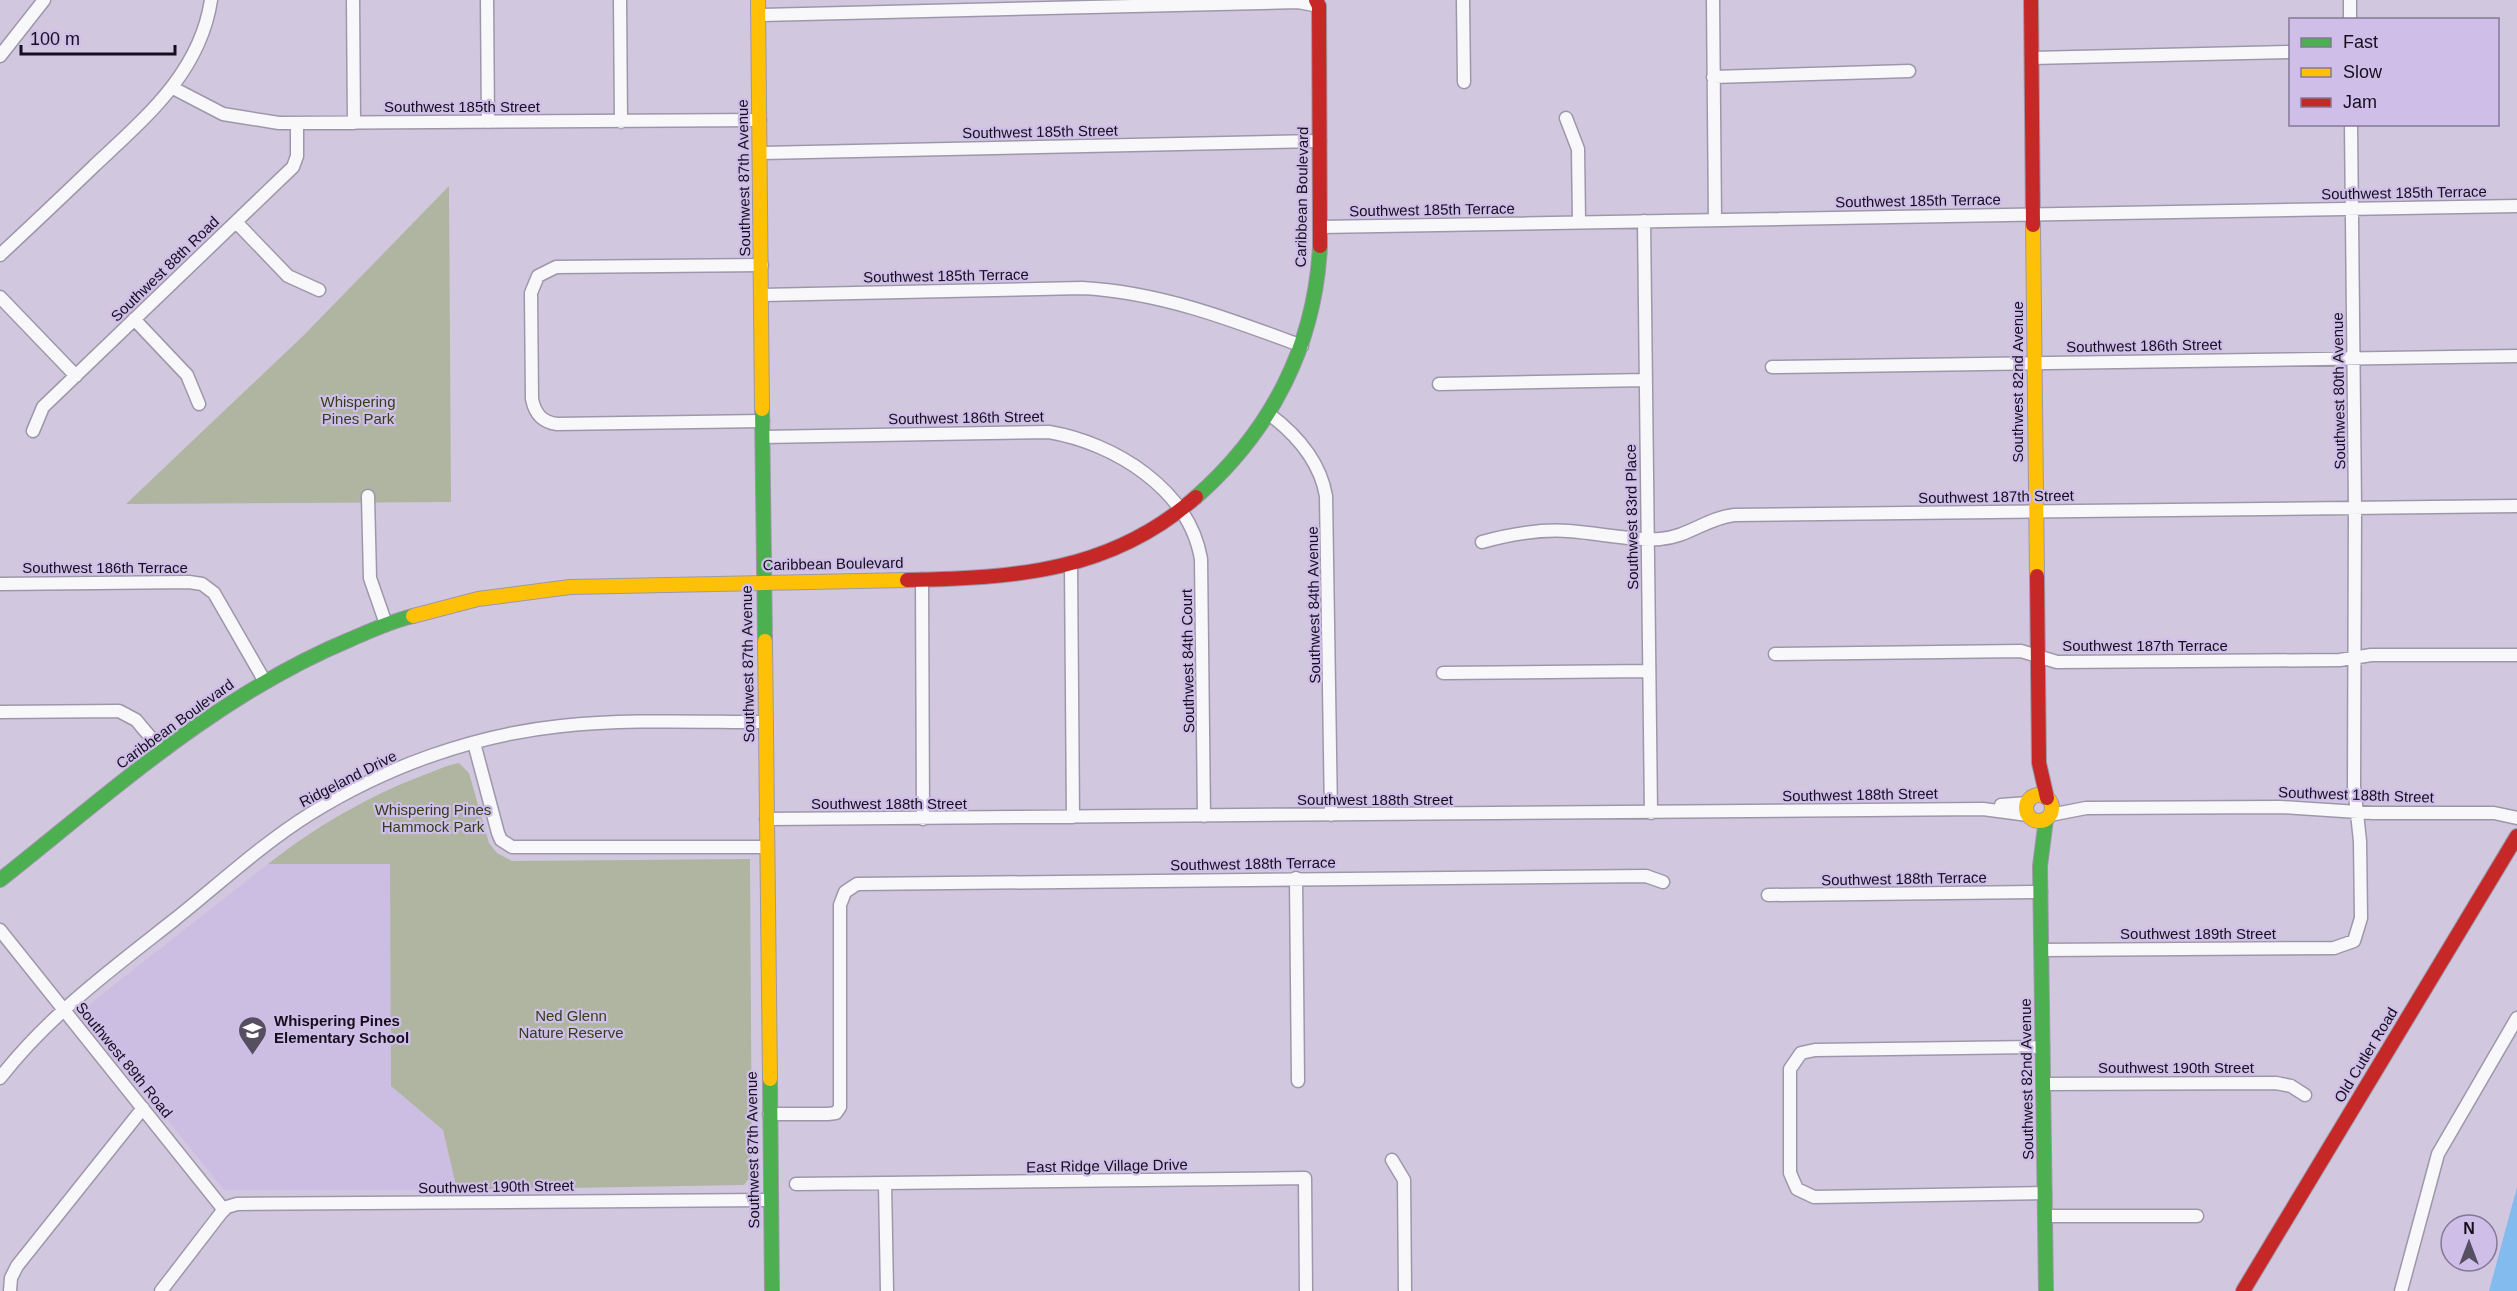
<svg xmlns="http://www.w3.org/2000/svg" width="2517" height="1291" font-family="Helvetica,sans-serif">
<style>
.built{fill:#ccbde2}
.green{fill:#afb5a0}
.water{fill:#83bbef}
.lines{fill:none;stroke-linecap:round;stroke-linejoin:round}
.street-casing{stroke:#9e97a9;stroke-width:15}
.fast-casing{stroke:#9e97a9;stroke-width:16}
.slow-casing{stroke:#9e97a9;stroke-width:16}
.jam-casing{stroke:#9e97a9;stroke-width:16}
.street{stroke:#f8f7fa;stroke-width:12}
.fast{stroke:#4caf50;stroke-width:14}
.slow{stroke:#ffc107;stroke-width:14}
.jam{stroke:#c62828;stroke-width:14}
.labels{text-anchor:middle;stroke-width:4.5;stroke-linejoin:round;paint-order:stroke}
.street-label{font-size:15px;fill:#140e1d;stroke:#cfbfe8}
.park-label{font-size:15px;fill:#343f19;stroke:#cfbfe8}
.poi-label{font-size:15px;font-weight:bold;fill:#140e1d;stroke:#cfbfe8;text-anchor:start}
</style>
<rect width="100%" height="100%" fill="#d1c8df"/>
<path class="built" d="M 268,864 L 390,864 L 391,1086 L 443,1130 L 457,1190 L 224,1190 L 88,1021 L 86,1012 L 91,1003 Z"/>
<path class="green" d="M 449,186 L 451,502 L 126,504 L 304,335 Z
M 459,763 L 469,773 L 489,843 L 497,853 L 512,861 L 750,859 L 752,1174 L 744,1185 L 457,1190 L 443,1130 L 391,1086 L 390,864 L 268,864 C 315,827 368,796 424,775 C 435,771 447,765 459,763 Z"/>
<path class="water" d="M 2517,1187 L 2517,1291 L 2489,1291 Z"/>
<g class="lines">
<defs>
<path id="street" d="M 353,0 L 354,123
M 487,0 L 488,122
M 620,0 L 621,122
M 1463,0 L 1464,82
M 1713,0 L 1715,220
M 2350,0 L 2350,20
M 759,15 L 1298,2 L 1319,6
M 0,56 L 44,0
M 2032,58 L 2290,52
M 1713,77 L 1909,71
M 173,88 L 223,114 L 279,123 L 760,120
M 1566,118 L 1578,149 L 1579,222
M 760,153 L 1320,141
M 1644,221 L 1651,813
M 236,222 L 288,276 L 319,290
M 1320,227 L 2517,206
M 0,255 C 32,225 63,196 94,166 C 145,118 200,73 211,0
M 762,265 L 556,267 L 538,276 L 531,293 L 532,399 C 535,414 542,422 557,424 L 763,421
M 762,295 L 1082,288 C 1159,292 1230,319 1302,346
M 0,297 L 76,376
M 134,319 L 187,375 L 199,404
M 1772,367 L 2517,356
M 1439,384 L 1646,380
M 1269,414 C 1297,435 1320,461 1326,496 L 1331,815
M 33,431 L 43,407 L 293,167 L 297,156 L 297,123
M 763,437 L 1049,432 C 1114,443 1189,489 1201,559 L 1204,816
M 368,496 L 370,578 L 386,624
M 1482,542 C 1511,534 1538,529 1568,531 C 1600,533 1628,541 1660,539 C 1688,537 1707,518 1734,515 L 2517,506
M 1071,564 L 1073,817
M 922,579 L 923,819
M 0,584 L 189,582 L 202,584 L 214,593 L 264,680
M 1775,654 L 2021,651 L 2057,662 L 2340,660 L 2371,655 L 2517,655
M 1443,673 L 1649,671
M 0,712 L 119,711 L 136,720 L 162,751
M 474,743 L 498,833 L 501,840 L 512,847 L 767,847
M 2001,805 L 2028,803
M 2050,815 L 2086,808 L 2281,807 L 2373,813 L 2494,813 L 2517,818
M 766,819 L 1983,809 L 2028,815
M 1296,878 L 1298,1081
M 1768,895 L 2041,892
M 0,930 L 224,1210
M 2042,950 L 2334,948 L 2354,941 L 2361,918 L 2360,841 L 2354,786 L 2355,507 L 2351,124
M 2043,1047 L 1815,1050 L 1801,1053 L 1790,1069 L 1790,1173 L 1797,1189 L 1814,1197 L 2045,1193
M 0,1078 C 49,1015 112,969 174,920 C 219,884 262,844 310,814 C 385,767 474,735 561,726 C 628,719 698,722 765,722
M 2044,1084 L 2276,1083 L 2291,1086 L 2305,1095
M 769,1114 L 828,1114 L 836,1113 L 840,1107 L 840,905 L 845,892 L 857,884 L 1646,876 L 1663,882
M 1392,1160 L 1404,1180 L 1405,1291
M 885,1183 L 887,1291
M 796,1184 L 1305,1178 L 1306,1291
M 2045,1216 L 2197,1216
M 10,1291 L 11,1278 L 17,1266 L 143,1108
M 161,1291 L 221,1213 L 227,1207 L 237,1204 L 770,1200
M 2401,1291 L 2438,1154 L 2517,1018"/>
<path id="fast" d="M 762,409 L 765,641
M 1196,497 C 1271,431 1315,346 1320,246
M 2046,819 L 2040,866 L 2046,1291
M 0,880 C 111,792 217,695 349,640 C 370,631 391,621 413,616
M 770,1079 L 772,1291"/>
<path id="slow" d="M 758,0 L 762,409
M 2033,225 L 2037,576
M 413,616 L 478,599 L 570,587 L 907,580
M 765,641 L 770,1079
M2026 808a13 13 0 1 1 26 0a13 13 0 1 1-26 0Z"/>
<path id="jam" d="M 1316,0 L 1319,6 L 1320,246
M 2031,0 L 2033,225
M 2037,576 L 2039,763 L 2047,798
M 907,580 C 1015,578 1111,572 1196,497
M 2243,1291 L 2517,836"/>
</defs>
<use href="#street" class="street-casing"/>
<use href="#fast" class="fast-casing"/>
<use href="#slow" class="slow-casing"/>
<use href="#jam" class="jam-casing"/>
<use href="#street" class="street"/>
<use href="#fast" class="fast"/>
<use href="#slow" class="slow"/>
<use href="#jam" class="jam"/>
</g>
<defs>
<symbol id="school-pin" viewBox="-11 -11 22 30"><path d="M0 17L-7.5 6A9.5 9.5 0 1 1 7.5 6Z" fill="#564f61" stroke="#cfbfe8"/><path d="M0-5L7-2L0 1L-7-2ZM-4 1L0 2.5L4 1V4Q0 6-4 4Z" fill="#fff"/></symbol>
</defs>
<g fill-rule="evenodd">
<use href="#school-pin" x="236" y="1014" width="33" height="45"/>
</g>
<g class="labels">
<g class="street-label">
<text x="462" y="112">Southwest 185th Street</text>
<text transform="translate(1040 132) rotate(-1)" y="5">Southwest 185th Street</text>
<text transform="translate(744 178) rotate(-91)" y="5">Southwest 87th Avenue</text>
<text transform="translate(2404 193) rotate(-1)" y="5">Southwest 185th Terrace</text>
<text transform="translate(1302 197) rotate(-89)" y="5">Caribbean Boulevard</text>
<text transform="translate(1918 201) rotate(-1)" y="5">Southwest 185th Terrace</text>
<text transform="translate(1432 210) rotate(-1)" y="5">Southwest 185th Terrace</text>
<text transform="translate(165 269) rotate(-44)" y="5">Southwest 88th Road</text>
<text transform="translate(946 276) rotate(-1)" y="5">Southwest 185th Terrace</text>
<text transform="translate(2144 346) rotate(-1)" y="5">Southwest 186th Street</text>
<text transform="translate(2018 382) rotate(-90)" y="5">Southwest 82nd Avenue</text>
<text transform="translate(2339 391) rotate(-91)" y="5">Southwest 80th Avenue</text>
<text transform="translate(966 418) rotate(-1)" y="5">Southwest 186th Street</text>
<text transform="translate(1996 497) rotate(-1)" y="5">Southwest 187th Street</text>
<text transform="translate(1632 517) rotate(-91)" y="5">Southwest 83rd Place</text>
<text transform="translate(833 564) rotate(-1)" y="5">Caribbean Boulevard</text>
<text x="105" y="573">Southwest 186th Terrace</text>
<text transform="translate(1314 605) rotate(-91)" y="5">Southwest 84th Avenue</text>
<text x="2145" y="651">Southwest 187th Terrace</text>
<text transform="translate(1188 661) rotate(-91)" y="5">Southwest 84th Court</text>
<text transform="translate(748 664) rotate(-91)" y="5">Southwest 87th Avenue</text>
<text transform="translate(175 724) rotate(-36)" y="5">Caribbean Boulevard</text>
<text transform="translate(348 779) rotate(-27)" y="5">Ridgeland Drive</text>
<text transform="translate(1860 795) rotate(-1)" y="5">Southwest 188th Street</text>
<text transform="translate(2356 795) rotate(2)" y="5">Southwest 188th Street</text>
<text x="1375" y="805">Southwest 188th Street</text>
<text x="889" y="809">Southwest 188th Street</text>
<text transform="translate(1253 864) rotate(-1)" y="5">Southwest 188th Terrace</text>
<text transform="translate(1904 879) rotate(-1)" y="5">Southwest 188th Terrace</text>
<text x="2198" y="939">Southwest 189th Street</text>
<text transform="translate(2366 1055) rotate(-59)" y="5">Old Cutler Road</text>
<text transform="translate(124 1060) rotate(51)" y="5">Southwest 89th Road</text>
<text x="2176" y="1073">Southwest 190th Street</text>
<text transform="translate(2027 1079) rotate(-91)" y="5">Southwest 82nd Avenue</text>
<text transform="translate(753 1150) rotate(-91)" y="5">Southwest 87th Avenue</text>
<text transform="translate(1107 1166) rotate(-1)" y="5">East Ridge Village Drive</text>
<text transform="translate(496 1187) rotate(-1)" y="5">Southwest 190th Street</text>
</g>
<g class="park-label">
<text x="358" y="407">Whispering<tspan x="358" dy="17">Pines Park</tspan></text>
<text x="433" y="815">Whispering Pines<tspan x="433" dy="17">Hammock Park</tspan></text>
<text x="571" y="1021">Ned Glenn<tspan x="571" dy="17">Nature Reserve</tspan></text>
</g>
<g class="poi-label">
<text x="274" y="1026">Whispering Pines<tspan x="274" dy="17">Elementary School</tspan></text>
</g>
</g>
<rect x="2289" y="18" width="210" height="108" fill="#cfbfe8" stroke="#847897" stroke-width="1.5"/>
<rect x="2301" y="38" width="30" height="9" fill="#4caf50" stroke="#847897" stroke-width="1.5"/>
<text x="2343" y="48" font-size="18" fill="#140e1d">Fast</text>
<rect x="2301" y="68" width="30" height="9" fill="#ffc107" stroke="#847897" stroke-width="1.5"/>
<text x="2343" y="78" font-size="18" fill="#140e1d">Slow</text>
<rect x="2301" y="98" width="30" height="9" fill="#c62828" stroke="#847897" stroke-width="1.5"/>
<text x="2343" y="108" font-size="18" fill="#140e1d">Jam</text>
<g transform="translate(2469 1243)"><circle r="28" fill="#cfbfe8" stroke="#847897" stroke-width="1.5"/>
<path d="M0-4.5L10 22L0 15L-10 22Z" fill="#564f61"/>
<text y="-9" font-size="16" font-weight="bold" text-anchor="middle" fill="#140e1d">N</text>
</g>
<path d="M21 45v9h154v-9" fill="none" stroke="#140e1d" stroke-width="3"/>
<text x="30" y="45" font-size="18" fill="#140e1d" stroke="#cfbfe8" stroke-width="4.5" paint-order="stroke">100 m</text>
</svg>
